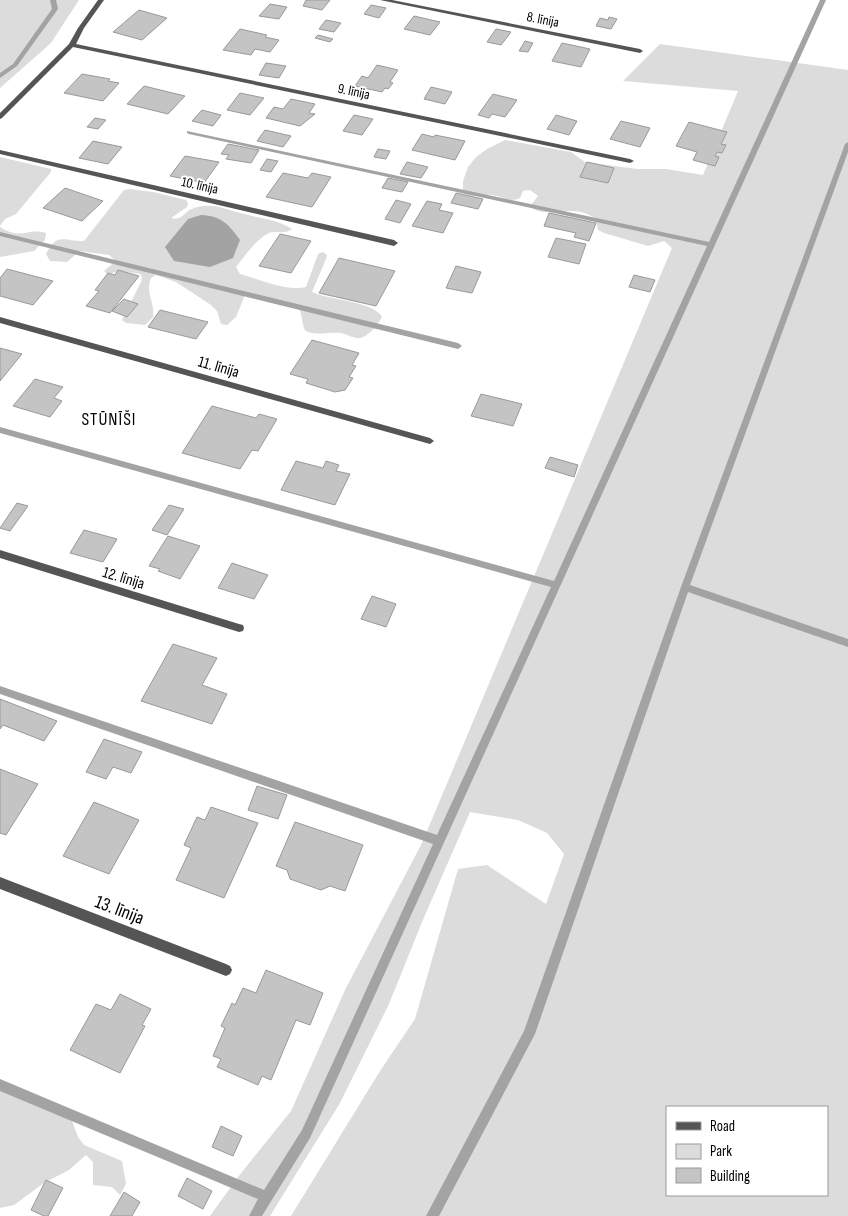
<svg xmlns="http://www.w3.org/2000/svg" width="848" height="1216" font-family="'Sofia Sans Condensed',sans-serif">
<style>
.green{fill:#dcdcdc;fill-rule:evenodd}
.water{fill:#a3a3a3}
.lines{fill:none;stroke-linecap:round;stroke-linejoin:round}
.stream{fill:#a3a3a3;fill-rule:evenodd}
.building{fill:#c4c4c4;stroke:#999}
.street{fill:#555;fill-rule:evenodd}
.labels{text-anchor:middle;stroke-width:4;stroke-linejoin:round;paint-order:stroke}
.far-street-label{font-size:14px;fill:#000;stroke:#fff}
.street-label{font-size:16px;fill:#000;stroke:#fff}
.neighbourhood-label{font-size:18px;letter-spacing:1px;fill:#000;stroke:#fff}
.near-street-label{font-size:19px;fill:#000;stroke:#fff}
</style>
<rect width="100%" height="100%" fill="#fff"/>
<path class="green" d="M 0,0 L 79,0 L 51,43 L 0,88 Z
M 660,44 L 848,70 L 848,1216 L 291,1216 L 380,1071 L 415,1019 L 458,869 L 487,865 L 546,904 L 564,854 L 547,833 L 518,820 L 470,812 L 422,922 L 389,1004 L 340,1103 L 270,1216 L 210,1216 L 238,1177 L 291,1111 L 346,988 L 422,843 L 672,248 L 664,241 L 648,246 L 604,233 L 598,230 L 595,218 C 588,214 581,211 573,211 C 559,210 540,217 530,206 L 538,196 L 530,190 L 523,191 L 520,198 C 510,203 502,196 492,195 C 481,194 472,199 463,193 L 463,181 L 468,167 L 476,157 L 487,149 L 505,140 L 571,152 L 585,162 L 637,169 L 666,169 L 703,175 L 738,91 L 623,81 ZM 667,1107 L 827,1107 L 827,1195 L 667,1195 Z
M 0,157 L 51,169 L 51,172 L 16,214 L 5,219 L 0,226 Z
M 130,189 L 153,192 L 186,200 L 188,203 L 187,207 L 171,218 C 183,221 184,211 194,208 C 213,202 226,210 244,214 C 261,219 276,219 292,229 C 285,235 277,230 269,233 C 256,239 245,256 236,267 L 240,274 C 259,279 286,292 306,287 L 318,254 L 323,252 L 327,255 L 326,259 L 312,292 C 332,301 368,300 382,316 C 380,323 368,337 360,338 C 354,339 347,334 341,333 C 332,332 314,336 306,331 C 302,328 302,311 298,305 L 245,295 L 236,317 L 227,325 L 221,324 L 217,311 L 211,305 L 176,282 L 156,275 L 151,278 C 145,293 155,302 153,317 L 145,325 L 126,323 L 122,320 L 141,282 L 142,277 L 140,274 L 122,271 L 107,274 L 104,271 L 116,261 L 109,255 L 80,251 L 67,262 L 50,261 L 46,254 C 57,232 63,241 84,241 L 124,190 Z
M 0,227 C 22,241 28,227 46,233 L 45,240 L 34,251 L 0,257 Z
M 0,1088 L 18,1096 L 67,1107 L 78,1137 L 84,1145 L 122,1161 L 126,1184 L 120,1195 L 112,1187 L 93,1185 L 93,1162 L 86,1155 L 69,1170 L 44,1183 L 14,1205 L 0,1208 Z"/>
<path class="water" d="M 201,215 C 222,216 228,224 240,240 L 233,258 L 210,267 L 174,261 L 165,247 L 188,219 Z"/>
<g class="lines">
<path class="stream" d="M 50,0 L 56,0 L 58,9 L 17,66 L 0,78 L 0,73 L 13,64 L 52,9 Z
M 820,0 L 826,0 L 310,1138 L 262,1216 L 249,1216 L 258,1199 L 0,1091 L 0,1079 L 264,1190 L 302,1130 L 433,844 L 0,694 L 0,686 L 437,835 L 551,587 L 0,433 L 0,427 L 554,581 L 707,246 L 189,134 L 187,133 L 187,131 L 709,242 Z
M 848,142 L 848,152 L 690,585 L 848,639 L 848,647 L 688,592 L 535,1034 L 439,1216 L 426,1216 L 524,1031 L 681,587 L 845,144 Z
M 0,232 L 458,343 L 462,346 L 458,349 L 0,236 Z"/>
</g>
<path class="building" d="M 306,0 L 330,0 L 322,10 L 303,6 Z
M 270,4 L 287,7 L 279,19 L 259,16 Z
M 371,5 L 386,8 L 379,18 L 364,14 Z
M 139,10 L 167,18 L 142,40 L 113,32 Z
M 414,16 L 440,22 L 430,35 L 404,29 Z
M 609,17 L 617,19 L 611,29 L 596,26 L 600,18 L 608,20 Z
M 326,20 L 341,23 L 334,32 L 319,29 Z
M 240,29 L 267,35 L 265,37 L 279,40 L 270,52 L 255,49 L 251,55 L 223,50 Z
M 496,29 L 511,32 L 501,45 L 487,42 Z
M 318,35 L 333,39 L 330,42 L 315,38 Z
M 525,41 L 533,43 L 528,52 L 519,51 Z
M 562,43 L 590,49 L 581,67 L 552,61 Z
M 266,63 L 286,66 L 279,78 L 259,75 Z
M 377,65 L 398,70 L 390,82 L 393,83 L 388,89 L 385,88 L 382,92 L 355,86 L 362,76 L 368,78 Z
M 82,74 L 110,79 L 108,81 L 119,83 L 103,101 L 64,93 Z
M 144,86 L 185,96 L 168,114 L 127,104 Z
M 431,87 L 452,92 L 445,104 L 424,99 Z
M 240,93 L 264,98 L 250,115 L 227,110 Z
M 493,94 L 517,100 L 505,117 L 492,114 L 489,118 L 478,115 Z
M 291,99 L 315,104 L 309,113 L 315,114 L 300,126 L 266,118 L 274,107 L 283,109 Z
M 202,110 L 221,115 L 213,126 L 192,121 Z
M 354,115 L 373,119 L 362,135 L 343,131 Z
M 556,115 L 577,121 L 569,135 L 547,129 Z
M 95,118 L 106,120 L 98,129 L 87,127 Z
M 621,121 L 650,128 L 640,147 L 610,139 Z
M 689,122 L 727,132 L 721,144 L 726,145 L 722,153 L 717,152 L 715,156 L 719,157 L 715,166 L 693,160 L 697,152 L 676,146 Z
M 265,130 L 291,136 L 283,147 L 257,141 Z
M 422,134 L 434,137 L 435,135 L 465,141 L 455,160 L 412,150 Z
M 93,141 L 122,147 L 108,164 L 79,158 Z
M 228,144 L 259,150 L 251,163 L 226,159 L 229,155 L 221,154 Z
M 378,149 L 390,151 L 386,159 L 374,157 Z
M 185,156 L 219,162 L 204,183 L 170,176 Z
M 267,159 L 278,161 L 271,172 L 260,170 Z
M 407,162 L 428,167 L 421,178 L 400,174 Z
M 587,162 L 614,168 L 608,183 L 580,177 Z
M 283,173 L 308,178 L 312,173 L 331,177 L 312,207 L 266,197 Z
M 388,178 L 408,182 L 402,192 L 382,188 Z
M 65,188 L 103,201 L 82,221 L 43,208 Z
M 456,193 L 483,199 L 478,209 L 451,203 Z
M 396,200 L 411,204 L 400,223 L 385,219 Z
M 427,201 L 442,204 L 439,210 L 453,213 L 443,233 L 412,226 Z
M 549,213 L 596,223 L 589,241 L 574,237 L 576,233 L 544,226 Z
M 280,234 L 311,241 L 291,273 L 259,266 Z
M 556,238 L 586,244 L 579,264 L 548,257 Z
M 339,258 L 395,271 L 376,306 L 319,293 Z
M 456,266 L 481,272 L 472,293 L 446,288 Z
M 7,269 L 53,281 L 33,305 L 0,296 L 0,278 Z
M 118,270 L 139,276 L 110,313 L 86,306 L 99,291 L 95,290 L 108,273 L 115,275 Z
M 634,275 L 655,280 L 650,292 L 629,287 Z
M 124,299 L 138,304 L 127,317 L 112,311 Z
M 160,310 L 208,322 L 196,339 L 148,327 Z
M 312,340 L 359,353 L 352,365 L 356,366 L 349,377 L 353,378 L 345,390 L 335,392 L 306,383 L 308,379 L 290,374 Z
M 0,348 L 22,354 L 0,381 Z
M 35,379 L 63,387 L 54,398 L 62,401 L 50,417 L 13,406 Z
M 481,394 L 522,404 L 513,426 L 471,416 Z
M 212,406 L 256,418 L 259,414 L 277,419 L 258,451 L 252,450 L 240,469 L 182,453 Z
M 550,457 L 578,465 L 574,477 L 545,468 Z
M 296,461 L 323,468 L 326,461 L 339,465 L 336,471 L 350,474 L 335,505 L 281,490 Z
M 17,503 L 28,506 L 10,531 L 0,528 Z
M 169,505 L 184,509 L 167,535 L 152,530 Z
M 84,530 L 117,539 L 103,562 L 70,553 Z
M 168,536 L 200,546 L 180,579 L 158,571 L 160,569 L 149,566 Z
M 232,563 L 268,575 L 254,599 L 218,588 Z
M 372,596 L 396,604 L 386,627 L 361,619 Z
M 173,644 L 217,658 L 202,685 L 227,694 L 212,724 L 141,701 Z
M 0,699 L 57,721 L 44,741 L 3,725 L 0,729 Z
M 104,739 L 142,752 L 131,773 L 113,767 L 106,779 L 86,772 Z
M 0,769 L 38,784 L 6,835 L 0,833 Z
M 257,786 L 287,795 L 278,819 L 248,810 Z
M 94,802 L 139,820 L 109,874 L 63,856 Z
M 211,807 L 258,823 L 224,898 L 176,880 L 191,848 L 184,845 L 197,817 L 205,820 Z
M 295,822 L 363,845 L 345,891 L 330,886 L 321,890 L 290,879 L 287,870 L 276,866 Z
M 266,970 L 323,993 L 310,1025 L 296,1020 L 271,1080 L 262,1076 L 258,1085 L 217,1067 L 221,1059 L 213,1056 L 225,1028 L 221,1026 L 232,1003 L 235,1005 L 243,988 L 256,993 Z
M 120,994 L 151,1009 L 142,1025 L 145,1026 L 120,1073 L 70,1050 L 96,1004 L 111,1010 Z
M 221,1126 L 242,1136 L 233,1156 L 212,1147 Z
M 187,1178 L 212,1191 L 203,1209 L 178,1196 Z
M 46,1180 L 63,1188 L 48,1216 L 44,1216 L 31,1210 Z
M 124,1192 L 140,1202 L 132,1216 L 110,1216 Z"/>
<g class="lines">
<path class="street" d="M 98,0 L 104,0 L 84,28 L 76,44 L 630,159 L 634,161 L 630,163 L 73,47 L 2,118 L 0,119 L 0,113 L 69,44 L 78,28 Z
M 380,0 L 392,0 L 640,49 L 643,51 L 640,53 Z
M 0,150 L 394,240 L 398,243 L 394,246 L 0,154 Z
M 0,317 L 430,438 L 434,441 L 430,444 L 0,323 Z
M 0,550 L 239,624 L 243,625 L 244,628 L 243,631 L 239,632 L 0,558 Z
M 0,877 L 226,964 L 230,966 L 232,970 L 230,974 L 226,976 L 0,889 Z"/>
</g>
<g class="labels">
<g class="far-street-label">
<text transform="translate(543 19) rotate(11)" y="5">8. līnija</text>
<text transform="translate(354 91) rotate(12)" y="5">9. līnija</text>
<text transform="translate(200 185) rotate(13)" y="5">10. līnija</text>
</g>
<g class="street-label">
<text transform="translate(219 366) rotate(16)" y="6">11. līnija</text>
<text transform="translate(124 577) rotate(17)" y="6">12. līnija</text>
</g>
<g class="neighbourhood-label">
<text x="109" y="425">STŪNĪŠI</text>
</g>
<g class="near-street-label">
<text transform="translate(120 909) rotate(21)" y="7">13. līnija</text>
</g>
</g>
<rect x="666" y="1106" width="162" height="90" fill="#ffffff" stroke="#999999"/>
<rect x="676" y="1122" width="25" height="8" fill="#555555" stroke="#999999"/>
<text x="710" y="1131" font-size="15" fill="#000000">Road</text>
<rect x="676" y="1144" width="25" height="15" fill="#dcdcdc" stroke="#999999"/>
<text x="710" y="1156" font-size="15" fill="#000000">Park</text>
<rect x="676" y="1168" width="25" height="15" fill="#c4c4c4" stroke="#999999"/>
<text x="710" y="1181" font-size="15" fill="#000000">Building</text>
</svg>
